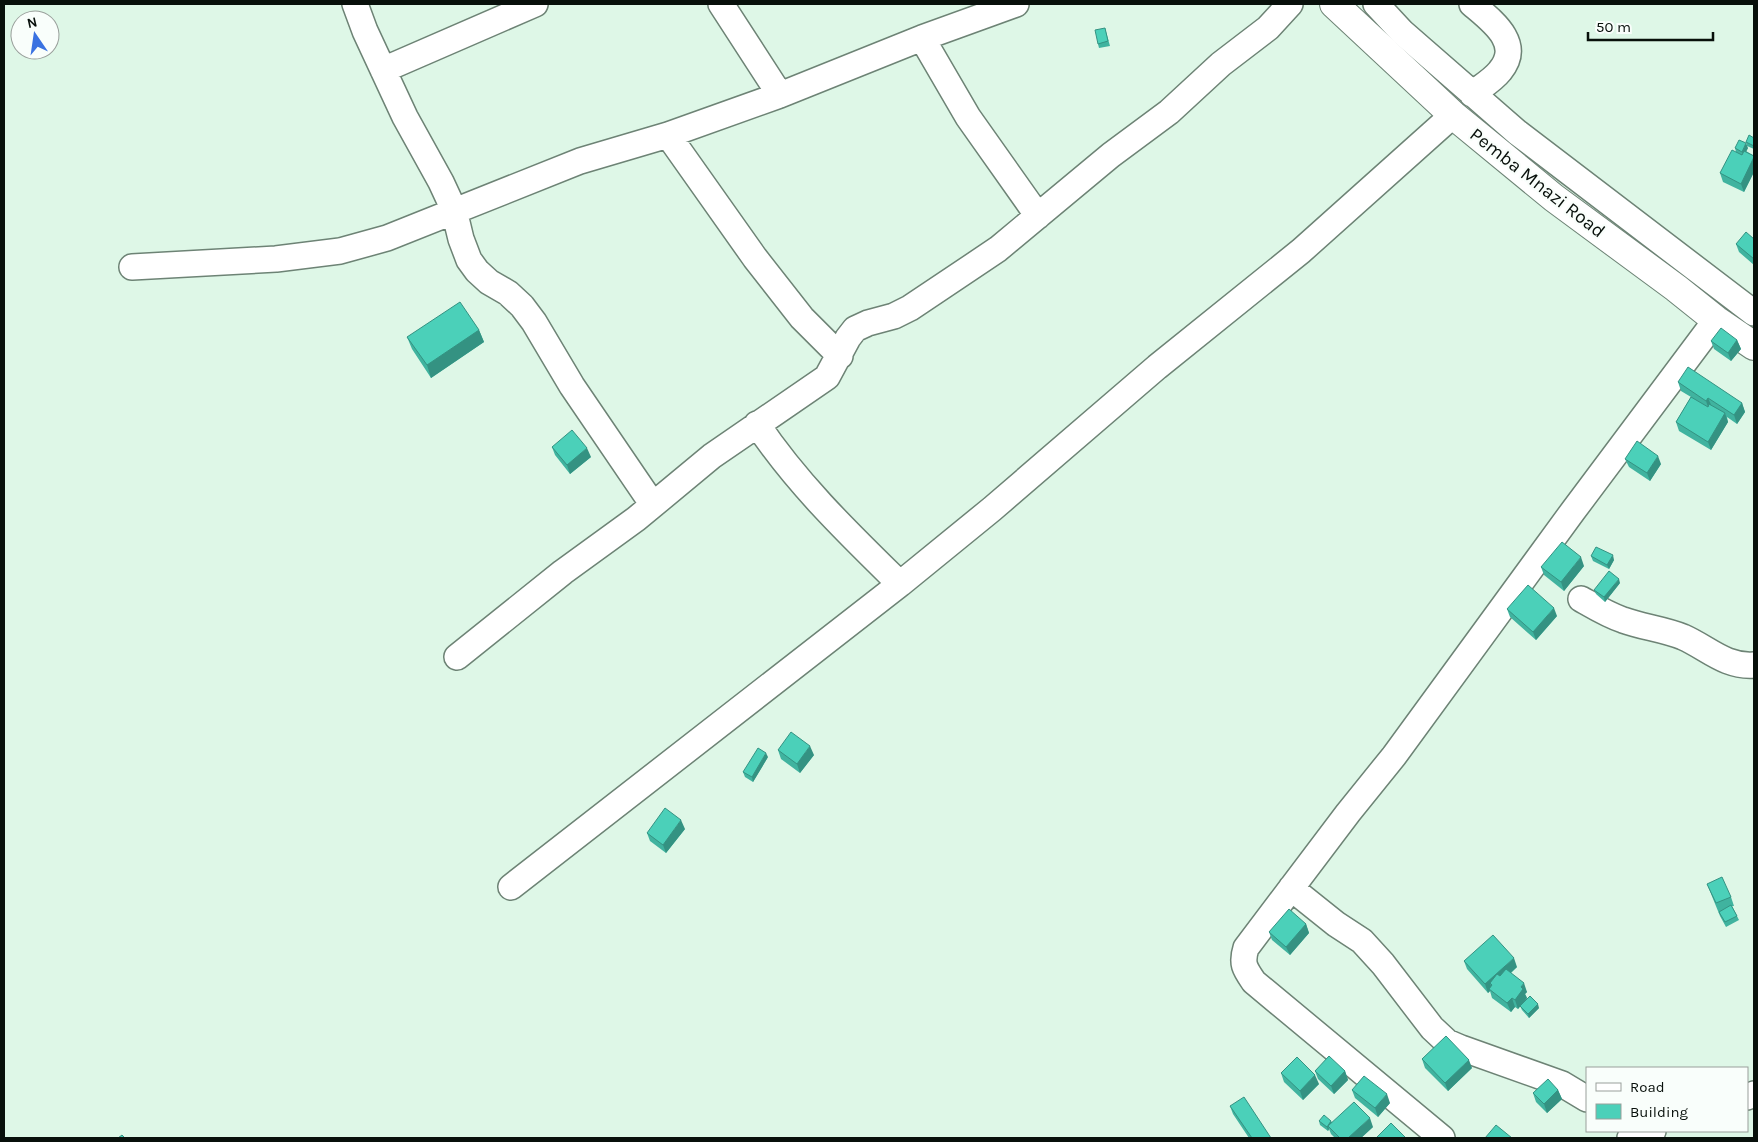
<svg xmlns="http://www.w3.org/2000/svg" width="1758" height="1142" font-family="Karla,sans-serif">
<style>
.lines{fill:none;stroke-linecap:round;stroke-linejoin:round}
.minor-casing{stroke:#6d8375;stroke-width:28}
.major-casing{stroke:#6d8375;stroke-width:30}
.minor{stroke:#fff;stroke-width:25}
.major{stroke:#fff;stroke-width:28}
.wall{fill:#40b39f}
.shaded-wall{fill:#349282}
.building{fill:#4bd0b9;stroke:#349282}
.labels{text-anchor:middle;stroke-width:4.5;stroke-linejoin:round;paint-order:stroke}
.street-label{font-size:19px;fill:#08100b;stroke:#f9fefb}
</style>
<rect width="100%" height="100%" fill="#def7e7"/>
<g class="lines">
<defs>
<path id="minor" d="M 355,4 L 365,31 L 405,117 L 441,182 L 454,210 L 461,239 L 469,260 L 477,271 L 489,282 L 508,293 L 522,306 L 534,322 L 572,386 L 653,505
M 721,4 L 780,95
M 1376,4 L 1402,32 L 1518,133 L 1754,313
M 922,38 L 968,117 L 1038,216
M 383,70 L 535,4
M 1472,94 C 1481,87 1493,80 1500,71 C 1523,43 1492,21 1472,4
M 668,135 L 755,258 L 802,318 L 840,356
M 132,267 L 276,259 L 340,251 L 387,238 L 580,161 L 668,135 L 780,95 L 922,38 L 1016,4
M 757,424 C 797,484 849,534 900,584
M 1581,599 C 1595,607 1608,615 1623,620 C 1642,627 1663,629 1683,637 C 1708,648 1725,667 1754,665
M 457,657 L 563,572 L 636,519 L 712,456 L 827,377 L 848,338 L 855,329 L 868,323 L 894,316 L 910,308 L 998,249 L 1111,155 L 1169,112 L 1221,64 L 1268,28 L 1290,4
M 511,887 L 900,584 L 992,509 L 1157,367 L 1301,251 L 1453,115
M 1291,888 L 1336,924 L 1362,941 L 1383,964 L 1432,1028 L 1447,1042 L 1461,1048 L 1562,1084 L 1587,1099
M 1747,1097 L 1754,1094
M 1442,1138 L 1254,982 C 1245,969 1241,964 1246,948 L 1348,813 L 1394,756 L 1573,511 L 1716,320
M 1630,1138 L 1653,1131"/>
<path id="major" d="M 1334,4 L 1453,115 L 1554,198 L 1676,288 L 1716,320 L 1754,346"/>
</defs>
<use href="#minor" class="minor-casing"/>
<use href="#major" class="major-casing"/>
<use href="#minor" class="minor"/>
<use href="#major" class="major"/>
</g>
<path class="wall" d="M 1105,28 L 1110,46 L 1099,48 L 1098,44 Z
M 1754,138 L 1754,149 L 1747,146 L 1746,142 Z
M 1735,148 L 1748,148 L 1746,151 L 1754,156 L 1754,172 L 1744,192 L 1723,182 L 1720,173 L 1736,152 Z
M 1754,239 L 1754,265 L 1739,252 L 1736,244 Z
M 479,330 L 484,342 L 431,378 L 412,349 L 407,337 Z
M 1737,340 L 1741,349 L 1731,361 L 1714,349 L 1711,341 Z
M 1678,382 L 1742,403 L 1745,412 L 1737,424 L 1727,417 L 1728,422 L 1711,450 L 1679,431 L 1676,422 L 1691,397 L 1681,391 Z
M 552,447 L 591,457 L 570,474 L 555,455 Z
M 1625,459 L 1661,464 L 1650,481 L 1629,467 Z
M 1591,556 L 1614,560 L 1609,569 L 1593,561 Z
M 1584,566 L 1564,591 L 1544,575 L 1541,567 Z
M 1620,583 L 1605,602 L 1596,594 L 1594,590 Z
M 1507,609 L 1557,616 L 1536,640 L 1510,617 Z
M 778,750 L 814,755 L 800,773 L 781,759 Z
M 768,757 L 753,782 L 745,777 L 743,772 Z
M 685,829 L 666,853 L 650,841 L 647,833 Z
M 1707,884 L 1731,897 L 1734,906 L 1732,906 L 1739,920 L 1726,927 L 1720,916 Z
M 1306,924 L 1309,933 L 1290,955 L 1272,940 L 1269,932 Z
M 1464,961 L 1517,967 L 1511,973 L 1527,992 L 1525,994 L 1527,998 L 1518,1009 L 1515,1007 L 1511,1012 L 1492,998 L 1490,991 L 1488,993 L 1467,969 Z
M 1520,1006 L 1539,1008 L 1529,1018 L 1522,1010 Z
M 1422,1059 L 1472,1068 L 1448,1091 L 1425,1068 Z
M 1315,1071 L 1345,1071 L 1348,1080 L 1334,1094 L 1318,1079 Z
M 1281,1073 L 1319,1084 L 1303,1100 L 1284,1082 Z
M 1352,1090 L 1390,1103 L 1378,1117 L 1355,1098 Z
M 1558,1090 L 1562,1099 L 1547,1113 L 1536,1102 L 1533,1093 Z
M 1230,1106 L 1271,1138 L 1249,1138 L 1233,1114 Z
M 1319,1121 L 1332,1122 L 1373,1127 L 1361,1138 L 1335,1138 L 1331,1134 L 1329,1129 L 1328,1131 L 1320,1125 Z"/>
<path class="shaded-wall" d="M 1746,143 L 1748,148 L 1744,156 L 1742,152 Z
M 1754,157 L 1754,172 L 1744,192 L 1741,184 Z
M 479,330 L 484,342 L 431,378 L 427,365 Z
M 1737,340 L 1741,349 L 1731,361 L 1728,353 Z
M 1708,398 L 1712,407 L 1709,410 L 1706,401 Z
M 1742,403 L 1745,412 L 1737,424 L 1734,415 Z
M 1725,413 L 1728,422 L 1711,450 L 1708,442 Z
M 587,448 L 591,457 L 570,474 L 567,465 Z
M 1658,456 L 1661,464 L 1650,481 L 1647,473 Z
M 1613,555 L 1614,560 L 1609,569 L 1607,565 Z
M 1581,557 L 1584,566 L 1564,591 L 1561,582 Z
M 1619,579 L 1620,583 L 1605,602 L 1604,597 Z
M 1554,608 L 1557,616 L 1536,640 L 1533,632 Z
M 810,746 L 814,755 L 800,773 L 797,764 Z
M 766,753 L 768,757 L 753,782 L 752,777 Z
M 681,820 L 685,829 L 666,853 L 663,845 Z
M 1306,924 L 1309,933 L 1290,955 L 1286,947 Z
M 1514,958 L 1517,967 L 1493,988 L 1492,985 L 1490,983 L 1492,989 L 1489,989 L 1490,991 L 1488,993 L 1485,984 Z
M 1524,983 L 1527,992 L 1525,994 L 1527,998 L 1518,1009 L 1515,1000 L 1521,987 Z
M 1512,998 L 1515,1007 L 1511,1012 L 1507,1003 Z
M 1538,1004 L 1539,1008 L 1529,1018 L 1528,1014 Z
M 1469,1060 L 1472,1068 L 1448,1091 L 1445,1083 Z
M 1345,1071 L 1348,1080 L 1334,1094 L 1331,1086 Z
M 1315,1075 L 1319,1084 L 1303,1100 L 1300,1091 Z
M 1558,1090 L 1562,1099 L 1547,1113 L 1544,1104 Z
M 1387,1094 L 1390,1103 L 1378,1117 L 1375,1108 Z
M 1370,1118 L 1373,1127 L 1361,1138 L 1348,1138 Z
M 1331,1121 L 1333,1125 L 1328,1126 L 1329,1129 L 1328,1131 L 1327,1127 Z"/>
<path class="building" d="M 1105,28 L 1108,41 L 1098,44 L 1095,30 Z
M 1749,135 L 1754,138 L 1754,146 L 1746,142 Z
M 1739,140 L 1746,143 L 1742,152 L 1735,148 Z
M 1732,150 L 1742,155 L 1744,151 L 1754,156 L 1754,157 L 1741,184 L 1720,173 Z
M 1746,232 L 1754,239 L 1754,259 L 1736,244 Z
M 460,302 L 479,330 L 427,365 L 407,337 Z
M 1721,328 L 1737,340 L 1728,353 L 1711,341 Z
M 1688,367 L 1742,403 L 1734,415 L 1708,398 L 1706,401 L 1678,382 Z
M 1691,397 L 1708,407 L 1709,404 L 1725,413 L 1708,442 L 1676,422 Z
M 572,430 L 587,448 L 567,465 L 552,447 Z
M 1637,441 L 1658,456 L 1647,473 L 1625,459 Z
M 1562,542 L 1581,557 L 1561,582 L 1541,567 Z
M 1596,547 L 1613,555 L 1607,565 L 1591,556 Z
M 1609,571 L 1619,579 L 1604,597 L 1594,590 Z
M 1528,585 L 1554,608 L 1533,632 L 1507,609 Z
M 791,732 L 810,746 L 797,764 L 778,750 Z
M 758,748 L 766,753 L 752,777 L 743,772 Z
M 665,808 L 681,820 L 663,845 L 647,833 Z
M 1722,877 L 1731,897 L 1716,903 L 1707,884 Z
M 1731,905 L 1737,916 L 1725,922 L 1719,912 Z
M 1289,909 L 1306,924 L 1286,947 L 1269,932 Z
M 1493,935 L 1514,958 L 1485,984 L 1464,961 Z
M 1506,969 L 1524,983 L 1521,987 L 1523,989 L 1515,1000 L 1512,998 L 1507,1003 L 1489,989 L 1492,985 L 1490,983 L 1497,974 L 1500,976 Z
M 1530,996 L 1538,1004 L 1528,1014 L 1520,1006 Z
M 1446,1036 L 1469,1060 L 1445,1083 L 1422,1059 Z
M 1329,1056 L 1345,1071 L 1331,1086 L 1315,1071 Z
M 1297,1057 L 1315,1075 L 1300,1091 L 1281,1073 Z
M 1364,1076 L 1387,1094 L 1375,1108 L 1352,1090 Z
M 1548,1079 L 1558,1090 L 1544,1104 L 1533,1093 Z
M 1244,1097 L 1271,1138 L 1252,1138 L 1230,1106 Z
M 1354,1102 L 1370,1118 L 1348,1138 L 1340,1138 L 1328,1126 Z
M 1324,1115 L 1331,1121 L 1327,1127 L 1319,1121 Z
M 1391,1123 L 1406,1138 L 1376,1138 Z
M 1496,1125 L 1512,1138 L 1485,1138 Z
M 122,1135 L 125,1138 L 118,1138 Z"/>
<g class="labels">
<g class="street-label">
<text transform="translate(1538 182) rotate(38)" y="7">Pemba Mnazi Road</text>
</g>
</g>
<rect width="1758" height="1142" fill="none" stroke="#08100b" stroke-width="10"/>
<rect x="1586" y="1067" width="162" height="65" fill="#f9fefb" stroke="#999f9b"/>
<rect x="1596" y="1083" width="25" height="8" fill="#ffffff" stroke="#999f9b"/>
<text x="1630" y="1092" font-size="15" fill="#08100b">Road</text>
<rect x="1596" y="1104" width="25" height="15" fill="#4bd0b9" stroke="#999f9b"/>
<text x="1630" y="1117" font-size="15" fill="#08100b">Building</text>
<g transform="translate(35 35) rotate(347)"><circle r="24" fill="#f9fefb" stroke="#999f9b"/>
<path d="M0-4L9 19L0 12L-9 19Z" fill="#3a72e1"/>
<text y="-8" font-size="14" font-weight="bold" text-anchor="middle" fill="#08100b">N</text>
</g>
<path d="M1588 32v8h125v-8" fill="none" stroke="#08100b" stroke-width="2.5"/>
<text x="1596" y="32" font-size="15" fill="#08100b" stroke="#f9fefb" stroke-width="4" paint-order="stroke">50 m</text>
</svg>
